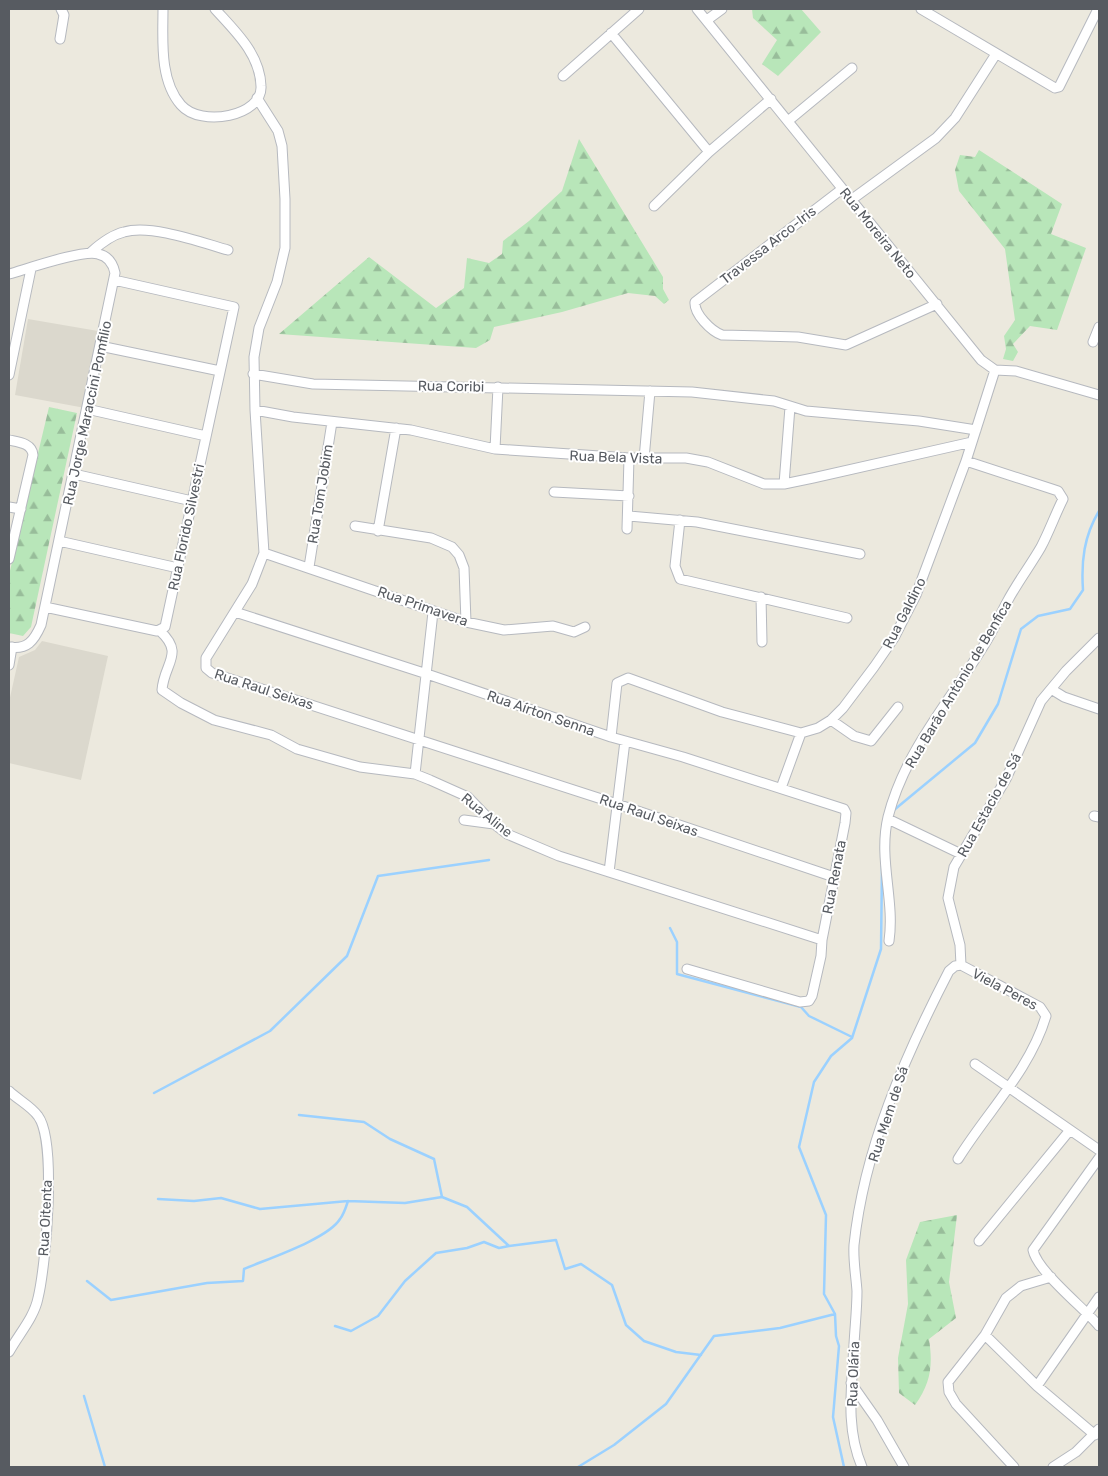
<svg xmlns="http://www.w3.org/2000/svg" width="1108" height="1476" font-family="Rubik,sans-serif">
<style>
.education{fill:#dbd8cd}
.forest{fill:url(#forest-firs)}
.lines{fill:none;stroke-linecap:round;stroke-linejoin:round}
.stream{stroke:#9bd1ff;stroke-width:2.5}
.minor-casing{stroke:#b6b9bf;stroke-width:11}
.minor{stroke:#fff;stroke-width:9}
.labels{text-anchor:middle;stroke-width:4;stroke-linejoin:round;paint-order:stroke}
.street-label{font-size:14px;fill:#575b61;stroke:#fff}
</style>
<defs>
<pattern id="forest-firs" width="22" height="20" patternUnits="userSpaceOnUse" patternTransform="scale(1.25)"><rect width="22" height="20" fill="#b8e6b9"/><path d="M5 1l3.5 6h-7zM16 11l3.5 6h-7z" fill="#98bd9a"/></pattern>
</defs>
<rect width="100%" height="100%" fill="#ece9de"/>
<path class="education" d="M 28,319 L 98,331 L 85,408 L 15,395 Z
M 42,641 L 108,656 L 81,780 L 9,763 L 9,702 L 19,657 L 35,650 Z"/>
<path class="forest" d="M 752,9 L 801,9 L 821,32 L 778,76 L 762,64 L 777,40 L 753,18 Z
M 579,139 L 663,277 L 663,289 L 669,300 L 664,304 L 655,296 L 628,293 L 562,312 L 494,327 L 490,340 L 476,348 L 279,334 L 369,257 L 436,308 L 464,288 L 467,258 L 489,263 L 502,254 L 503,241 L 529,221 L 562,191 Z
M 979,150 L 1062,204 L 1051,234 L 1086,248 L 1057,330 L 1030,326 L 1013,344 L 1018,352 L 1013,361 L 1003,359 L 1006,349 L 1004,336 L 1015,320 L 1005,249 L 959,191 L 955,170 L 960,155 L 975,157 Z
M 49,407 L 77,413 L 31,627 L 23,636 L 9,633 L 9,575 Z
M 957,1215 L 949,1282 L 956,1318 L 929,1339 C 933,1365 931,1383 915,1405 L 899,1393 L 898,1358 L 908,1304 L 906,1260 L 920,1222 Z"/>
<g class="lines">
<path class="stream" d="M 894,810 L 975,743 L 998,704 L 1021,629 L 1038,616 L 1070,609 L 1083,590 C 1081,561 1084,536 1099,511
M 670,928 L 677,942 L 677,974 L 801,1007 L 809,1016 L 852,1037
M 154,1093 L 270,1031 L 347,956 L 378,876 L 489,860
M 299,1115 L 364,1122 L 390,1139 L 434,1159 L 442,1197
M 158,1199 L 194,1201 L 221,1198 L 260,1209 L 348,1201 L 405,1203 L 442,1197 L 467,1207 L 509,1246 L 556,1240 L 565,1269 L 581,1264 L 612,1285 L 626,1325 L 644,1341 L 676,1352 L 701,1355
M 87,1281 L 111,1300 L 207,1283 L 243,1281 L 244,1269 C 267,1259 328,1239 340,1219 C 344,1214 346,1207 348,1201
M 335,1326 L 351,1331 L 378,1316 L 405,1281 L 436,1253 L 467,1248 L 484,1242 L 499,1248 L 509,1246
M 84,1396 L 105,1467
M 578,1467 L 614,1445 L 666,1404 L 714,1336 L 780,1328 L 835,1314
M 844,1467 L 833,1417 L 839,1346 L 836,1336 L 835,1314 L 824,1294 L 826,1215 L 799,1147 L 814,1082 L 831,1056 L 852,1038 L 881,949 L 882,866"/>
<defs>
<path id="minor" d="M 163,9 C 163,39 159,80 181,105 C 201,128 263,116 261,86 C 260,54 235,31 215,9
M 697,9 L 981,360 L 995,370 L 1016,371 L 1099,395
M 921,9 L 1055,88 L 1059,87 L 1098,9
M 707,20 L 722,9
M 611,33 L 709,152
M 60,39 L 64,15 L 61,9
M 563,76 L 639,9
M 257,98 L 278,131 L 282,146 L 285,199 L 285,248 L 277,282 L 259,328 L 254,357 L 255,410 L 264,553 L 252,584 L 206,658 L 206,668 L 212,673 L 617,804 L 834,877
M 788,121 L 852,68
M 842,189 L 695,302 C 694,314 711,331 722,335 L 798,337 L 846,345 L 937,304
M 851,200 L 936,138 L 955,118 L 996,54
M 654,206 L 709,152 L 771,99
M 91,252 C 100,244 111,235 124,232 C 151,224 200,242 228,250
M 9,274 C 27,269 83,249 98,254 C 108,256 113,263 115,273 L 41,625 C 34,641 27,650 9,647
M 1093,342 L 1099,327
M 100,346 L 220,371
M 253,374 L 313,384 L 692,392 L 774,401 L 806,411 L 919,421 L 976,430
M 9,375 L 31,269
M 87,409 L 206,436
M 255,410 L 293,417 L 411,430 L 495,449 L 629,458 L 686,458 L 708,462 L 764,484 L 784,484 L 813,478 L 972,442
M 9,440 C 18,442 32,443 33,455 L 9,559
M 495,449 L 498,387
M 644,459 L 650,391
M 74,474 L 192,501
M 784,484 L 790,407
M 554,492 L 629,496
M 9,507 L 21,509
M 629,516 L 697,522 L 860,554
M 680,520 L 675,566 L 680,579 L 847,618
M 355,526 L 431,538 L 452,547 L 459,555 L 464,568 L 466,622
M 627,529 L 629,458
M 378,531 L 396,428
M 59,541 L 178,568
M 264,553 L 466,622 L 504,630 L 553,626 L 574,632 L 585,627
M 309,567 L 332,422
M 761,597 L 762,642
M 45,607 L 157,631 L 165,627 L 234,307 L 114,280
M 235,612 L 427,674 L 611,737 L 683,757 L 844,809 L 846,813 L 845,823 L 822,940 L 821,956 L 812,996 L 809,1001 L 800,1002 L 687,969
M 160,631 C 185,654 164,663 162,690 L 181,703 L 214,720 L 271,735 L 297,749 L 360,767 L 415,774 L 430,780 L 468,797 L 494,824 L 507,834 L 559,856 L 822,940
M 9,665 L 12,647
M 1051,689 L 1064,697 L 1099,709
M 831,720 L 854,736 L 871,741 L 898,707
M 611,737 L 617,683 L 628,678 L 722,712 L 801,733 L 818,728 L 831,720 L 843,708 L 874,667 L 894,638 L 916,595 L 966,461 L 995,370
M 415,774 L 433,612
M 781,788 L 801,733
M 1094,816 L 1099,817
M 888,819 L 961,854
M 464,820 L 494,824
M 609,872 L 625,741
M 889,941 C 895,900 878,859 888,817 C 905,750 951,700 986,642 C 994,629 1000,615 1007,602 C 1017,583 1030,566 1041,547 C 1049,532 1055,515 1063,499 L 1058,491 L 1052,489 L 966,461
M 961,965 L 960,945 L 948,898 L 954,867 L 1006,779 L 1041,701 L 1066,671 L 1099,638
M 975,1064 L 1099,1150
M 9,1091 C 17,1099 31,1106 38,1116 C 57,1141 46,1265 38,1298 C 34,1318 18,1335 9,1352
M 1099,1158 L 1033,1250 C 1037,1271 1084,1308 1099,1326
M 958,1159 C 987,1112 1030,1070 1046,1016 L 1040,1007 L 961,965
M 979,1241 L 1070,1130
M 985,1335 L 1037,1386 L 1095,1435
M 851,1383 L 877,1420 L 904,1467
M 1037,1386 L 1099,1297
M 862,1467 C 845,1427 852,1386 854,1344 C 855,1326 857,1308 857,1291 C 856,1276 853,1260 854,1245 C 864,1149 905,1056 949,971 L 955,966 L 961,965
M 1014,1467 L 956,1404 L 949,1392 L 948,1382 L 985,1335 L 1006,1298 L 1021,1286 L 1051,1277
M 1053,1467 L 1076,1452 L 1099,1429"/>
</defs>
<use href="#minor" class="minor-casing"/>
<use href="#minor" class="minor"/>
</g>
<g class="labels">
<g class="street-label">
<text transform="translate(878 233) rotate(51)" y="5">Rua Moreira Neto</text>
<text transform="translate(768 245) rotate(-38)" y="5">Travessa Arco-Iris</text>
<text transform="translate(451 386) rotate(1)" y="5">Rua Coribi</text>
<text transform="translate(87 413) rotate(-78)" y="5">Rua Jorge Maraccini Pomfilio</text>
<text transform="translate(616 457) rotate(2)" y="5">Rua Bela Vista</text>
<text transform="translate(320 494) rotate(-81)" y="5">Rua Tom Jobim</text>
<text transform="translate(186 527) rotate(-78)" y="5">Rua Florido Silvestri</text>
<text transform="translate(423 606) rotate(19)" y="5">Rua Primavera</text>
<text transform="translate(904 613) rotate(-63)" y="5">Rua Galdino</text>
<text transform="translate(958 684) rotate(-59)" y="5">Rua Barão Antônio de Benfica</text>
<text transform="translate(264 689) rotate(18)" y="5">Rua Raul Seixas</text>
<text transform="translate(541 713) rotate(19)" y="5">Rua Aírton Senna</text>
<text transform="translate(989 805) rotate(-61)" y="5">Rua Estacio de Sá</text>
<text transform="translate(487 815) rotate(39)" y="5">Rua Aline</text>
<text transform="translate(649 815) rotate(19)" y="5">Rua Raul Seixas</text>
<text transform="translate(834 877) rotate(-79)" y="5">Rua Renata</text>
<text transform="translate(1005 989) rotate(28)" y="5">Viela Peres</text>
<text transform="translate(888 1114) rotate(-72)" y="5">Rua Mem de Sá</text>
<text transform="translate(45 1218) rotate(-87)" y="5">Rua Oitenta</text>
<text transform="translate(853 1374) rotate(-88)" y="5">Rua Olária</text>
</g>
</g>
<rect width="1108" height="1476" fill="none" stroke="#575b61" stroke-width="20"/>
</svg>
